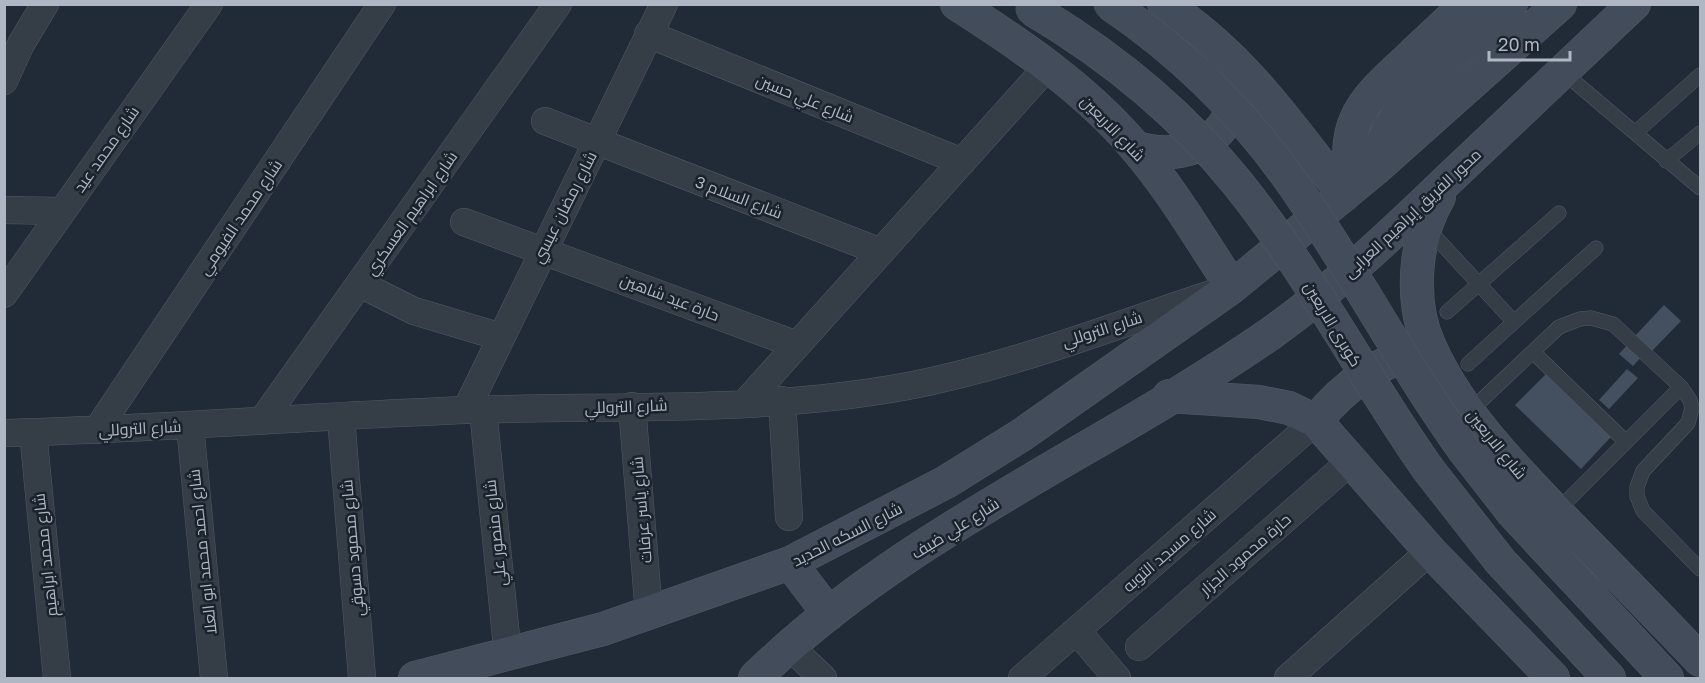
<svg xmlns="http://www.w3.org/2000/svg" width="1705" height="683" font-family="'Golos Text',Cairo,sans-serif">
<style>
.building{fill:#44505f}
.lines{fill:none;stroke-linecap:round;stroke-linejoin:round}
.lane-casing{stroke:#525a65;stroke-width:15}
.street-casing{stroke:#525a65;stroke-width:28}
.secondary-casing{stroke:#525a65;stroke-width:34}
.lane{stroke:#353d47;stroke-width:14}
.street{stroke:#353d47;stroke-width:27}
.secondary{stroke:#434c5a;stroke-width:33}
.secondary-bridge-casing{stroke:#525a65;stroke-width:34;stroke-linecap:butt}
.secondary-bridge{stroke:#434c5a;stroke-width:33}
.labels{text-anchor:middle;stroke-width:5;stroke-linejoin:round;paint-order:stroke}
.street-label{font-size:16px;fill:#afb7c4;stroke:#1a222c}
</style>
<rect width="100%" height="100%" fill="#212b37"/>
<path class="building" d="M 1664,305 L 1681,321 L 1650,353 L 1634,337 Z
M 1629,343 L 1643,355 L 1633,366 L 1619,354 Z
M 1627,369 L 1638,378 L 1609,409 L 1599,400 Z
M 1546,374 L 1611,437 L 1581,469 L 1515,405 Z"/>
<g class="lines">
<defs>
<path id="lane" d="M 1563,72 L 1700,188
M 1635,133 L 1700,75
M 1666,161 L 1700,133
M 1428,229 L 1514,322 L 1596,248
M 1447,312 L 1559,213
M 1533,352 L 1626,442
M 1468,364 L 1514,322
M 1470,411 L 1559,327 L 1580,319 L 1591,318 L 1613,324 L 1681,387 L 1690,400 L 1692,408 L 1688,423 L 1643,471 L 1637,487 L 1637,496 L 1643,511 L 1700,569
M 1556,512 L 1681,387"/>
<path id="street" d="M 648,34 L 962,162
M 4,81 L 21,44 L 45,4
M 545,121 L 881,252
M 4,210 L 62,211
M 464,222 L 797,345
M 360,284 L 414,311 L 501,337
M 4,294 L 209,4
M 782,400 L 789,517
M 745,403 L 1048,66
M 632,406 L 649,614
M 466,410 L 664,4
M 483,410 L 508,656
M 341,417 L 362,678
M 262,421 L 558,4
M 190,425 L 214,678
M 97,430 L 382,4
M 33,432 L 57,678
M 4,433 C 158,429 312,416 466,410 C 613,405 763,413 908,386 C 1013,366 1113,326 1214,293
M 1077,631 L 1117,678
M 789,646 L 823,678
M 1139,647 L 1351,461
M 1022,678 L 1316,421
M 1288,678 L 1430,551"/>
<path id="secondary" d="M 957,4 C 1021,45 1086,89 1135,147 C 1172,190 1201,240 1232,287
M 1164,4 C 1243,56 1287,122 1344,195
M 1135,147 C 1184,164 1239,139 1235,81
M 1375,165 C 1393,95 1460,51 1511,4
M 1353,187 C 1339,125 1362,101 1406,61 C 1426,42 1446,23 1467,4
M 1439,197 C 1414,240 1409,302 1430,347 C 1461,416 1518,472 1570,526 C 1613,570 1657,615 1700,660
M 1169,396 L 1259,402 L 1289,408 L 1316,421 L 1430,551 L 1553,678
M 1316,421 C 1346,383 1381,361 1428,347
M 1464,450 L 1513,513 L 1667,678
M 1428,469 L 1500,561 L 1609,678
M 790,563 L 829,614
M 415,678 L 603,629 L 790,563 L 946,482 L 1020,436 L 1232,287 L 1374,170 L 1560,4
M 755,678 C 903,533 1101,451 1270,334 C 1336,287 1393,233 1451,177 C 1512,119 1573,62 1634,4"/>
</defs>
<use href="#lane" class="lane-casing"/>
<use href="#street" class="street-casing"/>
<use href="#secondary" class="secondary-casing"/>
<use href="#lane" class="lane"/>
<use href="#street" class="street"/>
<use href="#secondary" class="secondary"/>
<defs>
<path id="secondary-bridge" d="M 1110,4 C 1178,50 1238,108 1286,174 C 1350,263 1400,361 1464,450
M 1032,9 C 1110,55 1182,114 1239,185 C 1310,274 1363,376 1428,469"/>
</defs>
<use href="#secondary-bridge" class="secondary-bridge-casing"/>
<use href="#secondary-bridge" class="secondary-bridge"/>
</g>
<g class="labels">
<g class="street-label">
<text transform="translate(805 98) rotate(22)" y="6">شارع علي حسين</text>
<text transform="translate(1113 128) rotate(46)" y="6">شارع الاربعين</text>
<text transform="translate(106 149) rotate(-55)" y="6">شارع محمد عيد</text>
<text transform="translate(739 197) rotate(21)" y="6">شارع السلام 3</text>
<text transform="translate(564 207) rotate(-63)" y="6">شارع رمضان عيسي</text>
<text transform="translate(411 213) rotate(-55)" y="6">شارع ابراهيم العسكري</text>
<text transform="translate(1412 213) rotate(-43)" y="6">محور الفريق إبراهيم العرابى</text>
<text transform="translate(240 217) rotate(-56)" y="6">شارع محمد الفيومي</text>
<text transform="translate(670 297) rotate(21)" y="6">حارة عيد شاهين</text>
<text transform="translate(1333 324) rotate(59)" y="6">كوبرى الاربعين</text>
<text transform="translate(1102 329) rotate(-18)" y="6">شارع التروللي</text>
<text transform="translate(626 406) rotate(-2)" y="6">شارع التروللي</text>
<text transform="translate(140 428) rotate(-3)" y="6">شارع التروللي</text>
<text transform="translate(1497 444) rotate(51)" y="6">شارع الاربعين</text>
<text transform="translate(641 510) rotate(-95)" y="6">شارع ياسر عرفات</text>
<text transform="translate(955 528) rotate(-32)" y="6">شارع علي ضيف</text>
<text transform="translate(495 533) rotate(-96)" y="6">شارع منصور علي</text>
<text transform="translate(847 534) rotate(-27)" y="6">شارع السكه الحديد</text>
<text transform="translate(352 548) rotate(-95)" y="6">شارع محمود دسوقي</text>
<text transform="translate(1169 550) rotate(-41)" y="6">شارع مسجد التوبه</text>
<text transform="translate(202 552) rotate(-96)" y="6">شارع احمد محمد ابو العلا</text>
<text transform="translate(1245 554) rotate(-41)" y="6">حارة محمود الجزار</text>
<text transform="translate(45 555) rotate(-96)" y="6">شارع محمد ابراهيم</text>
</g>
</g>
<rect width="1705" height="683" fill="none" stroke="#afb7c4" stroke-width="12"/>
<path d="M1489 51v9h81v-9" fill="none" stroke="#afb7c4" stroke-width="3"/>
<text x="1498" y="51" font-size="18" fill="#afb7c4" stroke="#1a222c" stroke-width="4.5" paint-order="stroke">20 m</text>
</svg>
